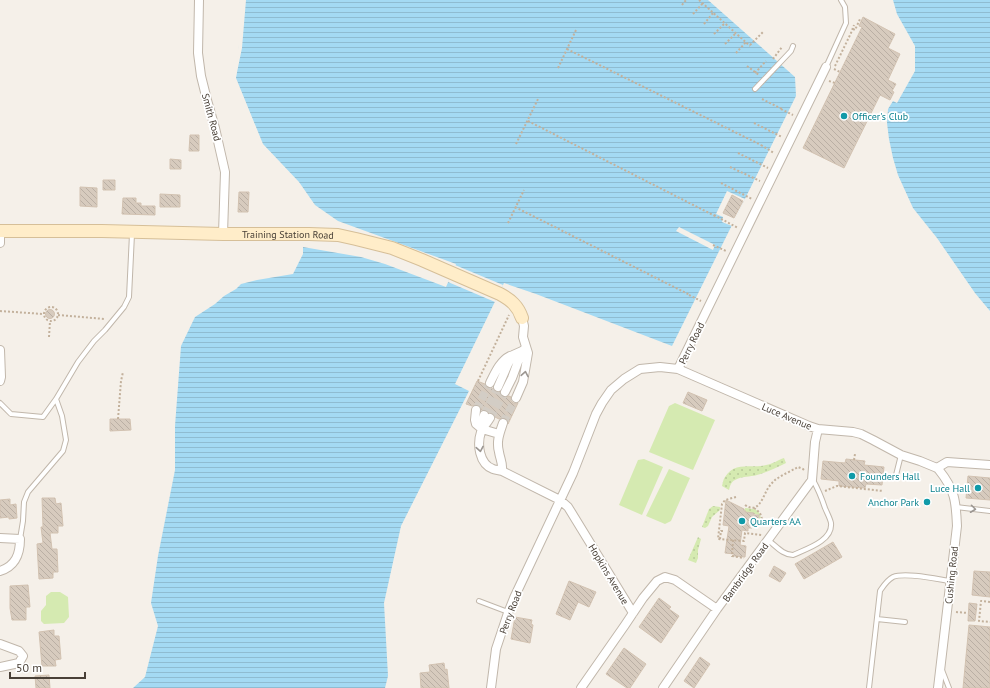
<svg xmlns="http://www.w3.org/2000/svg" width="990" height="688" font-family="'PT Sans',sans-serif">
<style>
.grass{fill:url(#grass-dots)}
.park{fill:#d5eab1}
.water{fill:url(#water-rules)}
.pier{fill:#f5f0e9}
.building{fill:url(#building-back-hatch);stroke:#d2c2b1}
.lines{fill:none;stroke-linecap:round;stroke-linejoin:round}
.street-tunnel{stroke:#d3cdc5;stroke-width:8;stroke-dasharray:8 4;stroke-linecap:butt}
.lane-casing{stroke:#c1b7ab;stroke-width:6}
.street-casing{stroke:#c1b7ab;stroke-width:10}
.secondary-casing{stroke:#d6bf98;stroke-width:14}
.path{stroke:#c3b19c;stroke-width:2;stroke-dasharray:2 2;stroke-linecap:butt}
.lane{stroke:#fff;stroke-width:4}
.street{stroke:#fff;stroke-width:8}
.secondary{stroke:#ffedc9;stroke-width:12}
.oneway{stroke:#9b9691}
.culture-dot{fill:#0f9aa8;stroke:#fff;stroke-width:1.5}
.labels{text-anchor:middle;stroke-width:3.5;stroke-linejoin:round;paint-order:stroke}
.culture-label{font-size:10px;fill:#0d838f;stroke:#fff;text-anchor:start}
.street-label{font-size:10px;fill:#494037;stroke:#fff}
</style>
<defs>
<pattern id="grass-dots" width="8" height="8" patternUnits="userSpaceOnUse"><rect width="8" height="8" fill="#d5eab1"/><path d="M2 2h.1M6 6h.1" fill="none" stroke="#b8ca99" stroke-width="1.8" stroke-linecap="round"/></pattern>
<pattern id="water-rules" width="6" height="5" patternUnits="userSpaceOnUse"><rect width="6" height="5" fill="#a4daf3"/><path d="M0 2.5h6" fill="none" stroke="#8fbcd1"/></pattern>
<pattern id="building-back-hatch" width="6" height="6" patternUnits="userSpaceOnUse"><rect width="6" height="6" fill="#d7cbbe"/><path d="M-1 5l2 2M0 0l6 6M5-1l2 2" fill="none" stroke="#baafa4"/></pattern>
</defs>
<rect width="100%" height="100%" fill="#f5f0e9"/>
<path class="grass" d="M 784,458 L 786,463 C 776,468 767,472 757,475 C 750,477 742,476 735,480 C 731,482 730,486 729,490 L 722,486 C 723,482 723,480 725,477 C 735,461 752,469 766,465 C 773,464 778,460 784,458 Z
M 713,506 L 720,507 L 720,510 L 712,517 L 708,526 L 705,528 L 702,527 L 709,509 Z
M 745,508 C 753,509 760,508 761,519 L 759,519 L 759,515 L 745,512 L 746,511 L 744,511 Z
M 698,537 L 701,539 L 698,550 L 698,558 L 696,563 L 688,560 Z"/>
<path class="park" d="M 675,403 L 715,420 L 693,470 L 649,452 L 669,406 Z
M 644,459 L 663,467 L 642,515 L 619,505 L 638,460 Z
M 669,469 L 690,478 L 671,521 L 665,524 L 646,516 Z
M 51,592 L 60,592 L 68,597 L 69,617 L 64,623 L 44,624 L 41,621 L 41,611 L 46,605 L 46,596 Z"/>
<path class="water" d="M 243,0 L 708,0 L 795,77 L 796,96 L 672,346 L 536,294 L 504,283 L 455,384 L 469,391 L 401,526 L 384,603 L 388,676 L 385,688 L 133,688 L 145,677 L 158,626 L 151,603 L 158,556 L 175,470 L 175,426 L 181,346 L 195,317 L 215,304 L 224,296 L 236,289 L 241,284 L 257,280 L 293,274 L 303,254 L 303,247 L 361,257 L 385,264 L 446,287 L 456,264 L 338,221 L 315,205 L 299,182 L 263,144 L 236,78 Z
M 893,0 L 990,0 L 990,311 L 975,293 L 937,238 L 913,208 L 898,175 L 893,158 L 889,139 L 887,123 L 888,109 L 893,101 L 897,103 L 915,71 L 915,46 L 897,14 Z"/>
<path class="pier" d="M 241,0 L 246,0 L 242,48 L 235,82 L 234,78 L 238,50 Z
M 727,191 L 745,199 L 732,226 L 722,222 L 723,217 L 716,214 Z
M 679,227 L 715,245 L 713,250 L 676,231 Z
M 455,265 L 503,285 L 495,302 L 448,282 Z"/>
<path class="building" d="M 863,17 L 895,34 L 888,48 L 900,54 L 888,80 L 896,84 L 892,91 L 894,92 L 890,100 L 880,95 L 844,168 L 803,148 L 862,27 L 859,26 Z
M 190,135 L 199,135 L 199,151 L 189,151 Z
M 170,159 L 181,160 L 181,169 L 170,169 Z
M 103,180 L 115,180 L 115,190 L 103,190 Z
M 80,187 L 97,188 L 97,207 L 80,206 Z
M 239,192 L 249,192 L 248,212 L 238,212 Z
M 160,194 L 180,195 L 180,207 L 160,207 Z
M 732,195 L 743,201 L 734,218 L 723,213 Z
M 123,198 L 136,198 L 136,203 L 141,203 L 141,206 L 155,206 L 155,215 L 122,214 Z
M45.5 314a4.5 4.5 0 1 1 9 0a4.5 4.5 0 1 1-9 0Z
M 477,381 L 485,384 L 487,388 L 492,388 L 495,392 L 500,392 L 501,395 L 503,397 L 506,397 L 509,396 L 511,397 L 511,401 L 513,403 L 518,403 L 508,424 L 507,420 L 505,418 L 502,418 L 499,419 L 495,417 L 493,413 L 489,413 L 485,410 L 481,410 L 481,407 L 479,405 L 476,405 L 472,406 L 466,404 Z
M 688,392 L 707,400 L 702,411 L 683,403 Z
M 110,419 L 130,419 L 131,430 L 110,431 Z
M 846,459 L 865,461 L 864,465 L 884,467 L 882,485 L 866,484 L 865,488 L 839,486 L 839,481 L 821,479 L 823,461 L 845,463 Z
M 968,476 L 990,478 L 990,500 L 966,498 Z
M 42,498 L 55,498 L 56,504 L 61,503 L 63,526 L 58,526 L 58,533 L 50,533 L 52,549 L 57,549 L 58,572 L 53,572 L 53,578 L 39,579 L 37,544 L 43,543 L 41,527 L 43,527 Z
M 10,499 L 10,505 L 16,504 L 17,518 L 9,519 L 9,517 L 0,518 L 0,500 Z
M 726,500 L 744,509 L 744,511 L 746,511 L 745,512 L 754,513 L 754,515 L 759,515 L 758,527 L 752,527 L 752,528 L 748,528 L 748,531 L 742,530 L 740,545 L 746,546 L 745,557 L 734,556 L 734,554 L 725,553 L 729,526 L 723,525 Z
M 833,542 L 842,557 L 804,579 L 795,564 Z
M 774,566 L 786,573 L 780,582 L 769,576 Z
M 974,571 L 990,572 L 990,597 L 972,595 Z
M 569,581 L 596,592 L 589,607 L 578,602 L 570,620 L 556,614 Z
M 28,585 L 30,607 L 26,607 L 26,620 L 12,620 L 10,608 L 10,586 Z
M 659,598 L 671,607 L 669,609 L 679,616 L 661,643 L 639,627 Z
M 969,603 L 977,604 L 975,621 L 968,621 Z
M 515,617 L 532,620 L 531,624 L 533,625 L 530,643 L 511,639 Z
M 969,625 L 990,627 L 990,688 L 963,688 Z
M 54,630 L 54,636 L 59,636 L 61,659 L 55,660 L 56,666 L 42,666 L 39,632 Z
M 624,648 L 646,664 L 630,688 L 627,688 L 606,674 Z
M 700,657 L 710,664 L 694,688 L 684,681 Z
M 444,663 L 445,670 L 447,669 L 449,688 L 421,688 L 420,673 L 430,672 L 429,665 Z
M 49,675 L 50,688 L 36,688 L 35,676 Z"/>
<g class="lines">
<path class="street-tunnel" d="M 476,410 L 490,383
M 484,415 L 498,387
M 490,418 L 505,392
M 503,423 L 516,398"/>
<defs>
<path id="lane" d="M 826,67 L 846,23 L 845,7 L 841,0
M 755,89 L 791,51 L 793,46
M 0,403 L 11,414 L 43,417 L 56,399 L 78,362 L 94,341 L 105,330 L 124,307 L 129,297 L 132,234
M 896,475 L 901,455
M 956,507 L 990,511
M 20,539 L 23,521 L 24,502 L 28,492 L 63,451 L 66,440 L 62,416 L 56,399
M 768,540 C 776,546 783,555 793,555 C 806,549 833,541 831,523 C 830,518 827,513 825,508 C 822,499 818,489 813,480
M 479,601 L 508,612
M 877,619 L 905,622
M 942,670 L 949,688
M 869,688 L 880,591 C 884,585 887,580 893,577 C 905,572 937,579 950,581"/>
<path id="street" d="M 199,0 L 198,53 L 201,76 L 207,100 L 215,128 L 225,172 L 223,234
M 0,243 L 0,231
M 0,350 L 1,377 L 0,381
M 678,369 L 826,67
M 490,383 C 495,373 500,361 510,356
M 498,387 L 508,364 L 513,355 L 522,351
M 505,392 L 512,378 L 522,351 L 526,348
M 516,398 L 523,382 L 528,353 L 523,337 L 524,326 L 522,318
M 476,410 L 475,420 L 476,424 L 482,429 L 499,434
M 490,418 C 487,423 483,427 481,432 C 477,444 479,464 493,469 C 495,470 499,470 502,471 L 560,500 L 568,507 L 633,613
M 482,428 L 482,422 L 484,415
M 937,468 L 947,462 L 990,465
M 502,471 C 503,463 500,459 499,452 C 496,441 500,432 503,423
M 0,538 L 20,539 C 20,554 16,566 0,571
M 0,644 L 19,651 L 23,656 L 19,663 L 0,667
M 491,688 L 496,649 L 508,613 L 514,598 L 573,473 L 596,414 L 602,403 L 611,390 L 624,379 L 640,369 L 660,367 L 678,369 L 809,426 L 818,429 L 853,432 L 861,434 L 873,440 L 901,455 L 920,461 L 937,468 L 939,470 C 955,490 956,501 957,526 L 938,688
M 581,688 L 625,625 L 643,598 L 657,581 L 665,577 L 675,580 L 717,609
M 663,688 L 717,609 L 812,480 L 815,442 L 818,429"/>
<g id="secondary">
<path id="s1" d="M 0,231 L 102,231 L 223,234 L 309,234 L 338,235 L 356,239 L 392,248 L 422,260 L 500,294 C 511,300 518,306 522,318"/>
</g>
</defs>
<use href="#lane" class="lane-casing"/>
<use href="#street" class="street-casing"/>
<use href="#secondary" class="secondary-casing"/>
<path class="path" d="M 699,0 L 750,46
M 682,5 L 686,0
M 693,14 L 703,3
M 704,24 L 713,13
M 853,29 L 855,30 L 860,19
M 714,34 L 725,23
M 725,44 L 736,33
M 750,45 L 764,31
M 567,49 L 761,145
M 736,53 L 746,42
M 773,59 L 782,47
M 747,66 L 759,75
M 835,66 L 851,33 L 854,25
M 558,68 L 576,30
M 834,69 L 840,72
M 755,73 L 766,61
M 829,81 L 835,83
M 762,99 L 782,109
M 781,109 L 793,115
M 528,121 L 715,216
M 754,123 L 782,137
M 516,144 L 538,99
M 761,145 L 774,153
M 738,153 L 756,162
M 756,162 L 768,168
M 730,167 L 760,181
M 721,183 L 752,199
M 515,207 L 690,295
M 714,215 L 738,228
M 508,223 L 524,190
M 713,245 L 726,251
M 689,295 L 701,301
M44 314a7 7 0 1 1 14 0a7 7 0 1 1-14 0Z
M 0,311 L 43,314
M 58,315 L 105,319
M 49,337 L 50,321
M 478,381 L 509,315
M 118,419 L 121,381 L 123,372
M 854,460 L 855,454
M 825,491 L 837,486 L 883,491
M 736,497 L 725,500 L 722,504 L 718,539 L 744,541 L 745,533 L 762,535
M 745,505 C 758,514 762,499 767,490 C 769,486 772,483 775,480 C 782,475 791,471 798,467 L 803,469 L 804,470
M 754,508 C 760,512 762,515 762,522
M 720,539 L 721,531 L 723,531
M 733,540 L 732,556 L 744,558
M 990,602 L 981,601 L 979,621 L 990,622
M 956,612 L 968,613"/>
<use href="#lane" class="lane"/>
<use href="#street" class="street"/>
<use href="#secondary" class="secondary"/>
</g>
<defs><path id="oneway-chevron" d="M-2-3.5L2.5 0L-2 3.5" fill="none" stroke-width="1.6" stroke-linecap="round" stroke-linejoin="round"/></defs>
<g class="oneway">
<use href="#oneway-chevron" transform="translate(525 374) rotate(-80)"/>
<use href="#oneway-chevron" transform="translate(480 449) rotate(80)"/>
<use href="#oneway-chevron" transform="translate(973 509) rotate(7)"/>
</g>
<g class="culture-dot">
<circle cx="844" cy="116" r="4"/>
<circle cx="852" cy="476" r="4"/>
<circle cx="978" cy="488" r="4"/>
<circle cx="927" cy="502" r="4"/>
<circle cx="742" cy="521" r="4"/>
</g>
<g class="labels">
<g class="culture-label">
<text x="852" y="120">Officer's Club</text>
<text x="860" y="480">Founders Hall</text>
<text x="970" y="492" text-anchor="end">Luce Hall</text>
<text x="919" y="506" text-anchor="end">Anchor Park</text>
<text x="750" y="525">Quarters AA</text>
</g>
<g class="street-label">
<text transform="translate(212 117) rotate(75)" y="4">Smith Road</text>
<text dy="4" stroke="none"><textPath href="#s1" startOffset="288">Training Station Road</textPath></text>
<text transform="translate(691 343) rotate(-64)" y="4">Perry Road</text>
<text transform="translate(787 416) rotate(23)" y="4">Luce Avenue</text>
<text transform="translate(745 572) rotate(-54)" y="4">Bambridge Road</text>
<text transform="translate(609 574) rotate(59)" y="4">Hopkins Avenue</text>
<text transform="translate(951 575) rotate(-84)" y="4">Cushing Road</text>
<text transform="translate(510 612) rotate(-69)" y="4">Perry Road</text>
</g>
</g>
<path d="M10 672v6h75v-6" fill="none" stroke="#494037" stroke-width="2"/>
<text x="16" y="672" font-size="12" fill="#494037" stroke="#ffffff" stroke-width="3" paint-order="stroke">50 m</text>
</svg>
